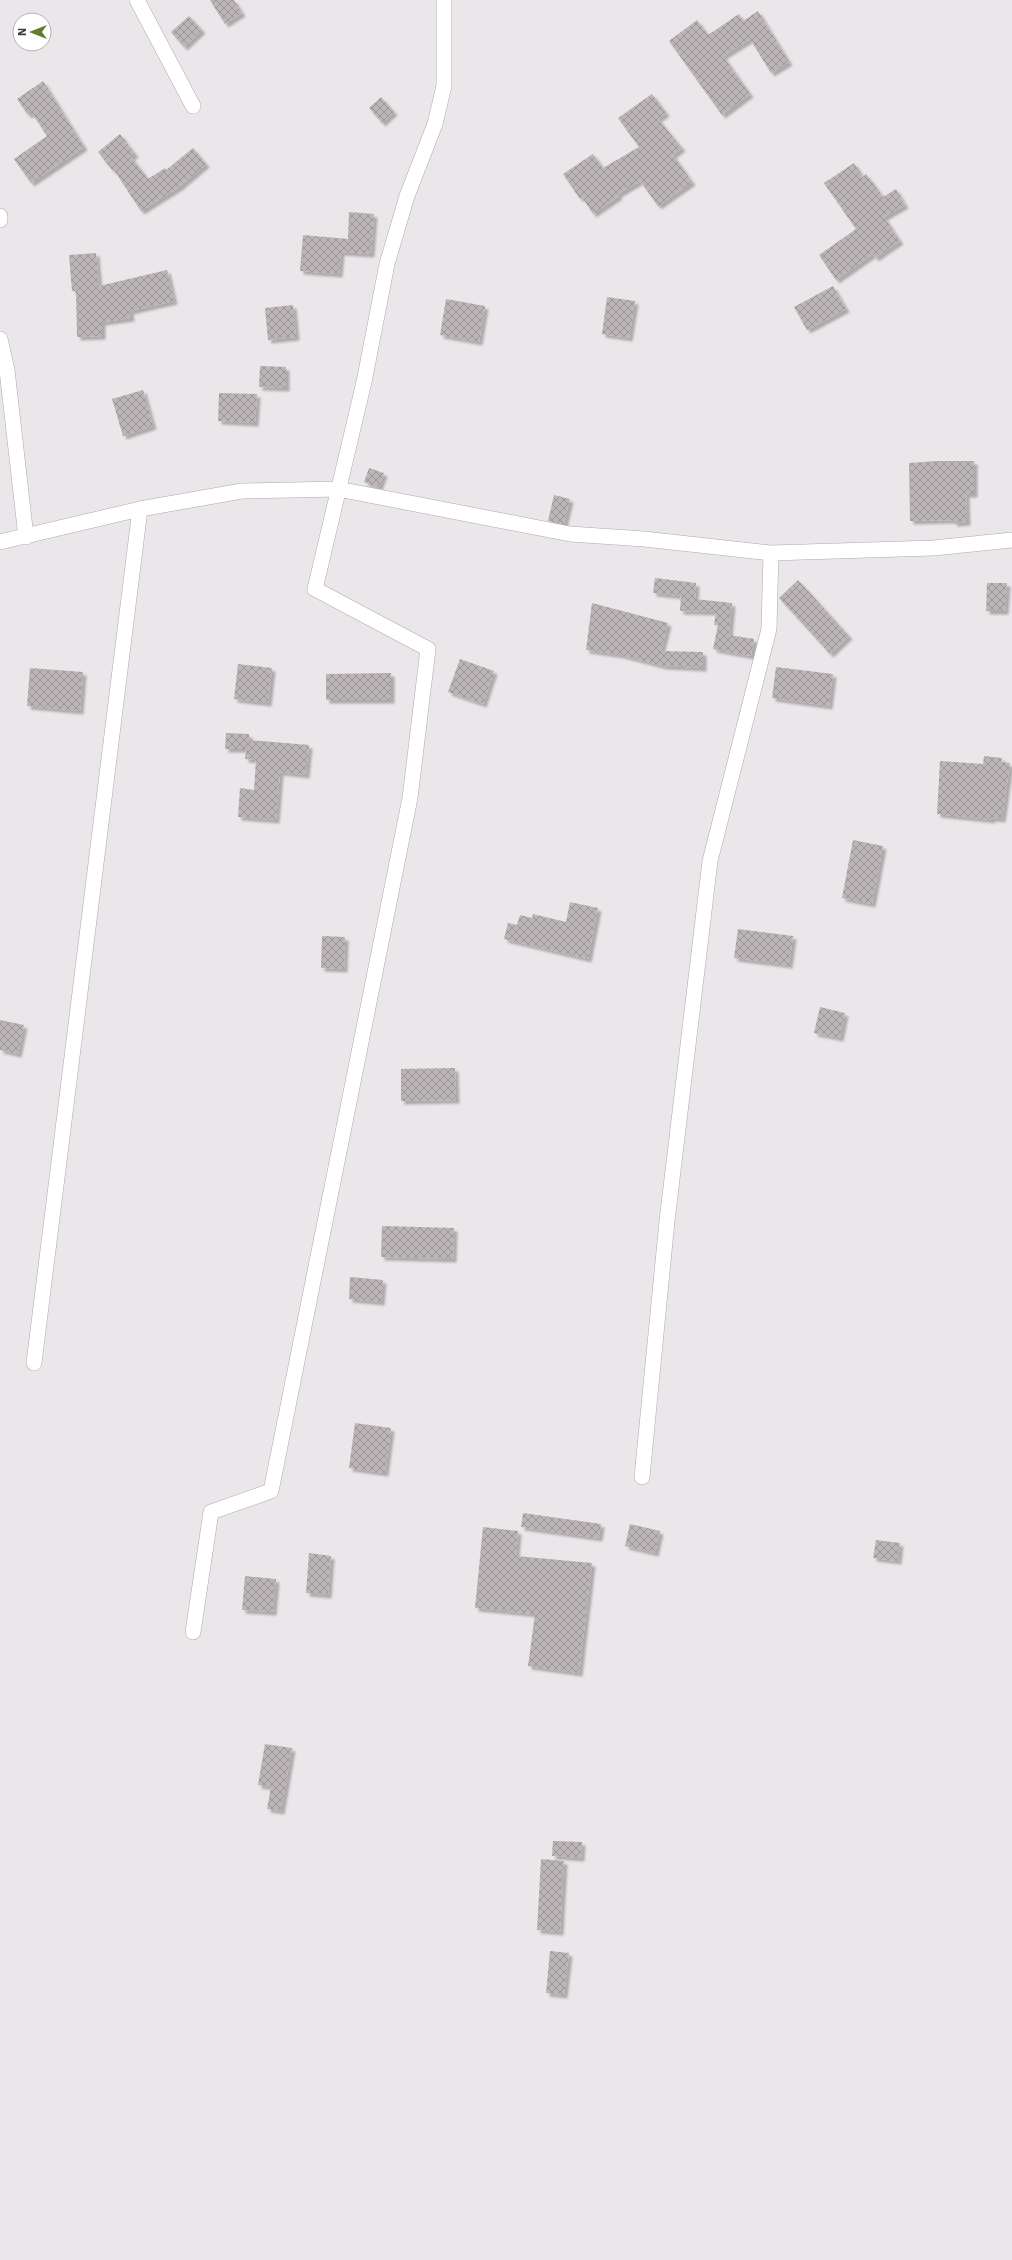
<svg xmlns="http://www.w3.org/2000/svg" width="1012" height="2260" font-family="'Work Sans',sans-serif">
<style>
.building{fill:url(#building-cross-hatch);filter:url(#shadow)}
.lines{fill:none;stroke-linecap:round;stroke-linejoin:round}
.minor-casing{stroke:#aea9ad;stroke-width:16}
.minor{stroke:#fff;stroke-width:15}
</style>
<defs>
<pattern id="building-cross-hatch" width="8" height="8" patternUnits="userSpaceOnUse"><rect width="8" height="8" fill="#bbb5b6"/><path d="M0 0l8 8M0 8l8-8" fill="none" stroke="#999495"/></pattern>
<filter id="shadow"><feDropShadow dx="3.5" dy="3.5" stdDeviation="1" flood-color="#0004"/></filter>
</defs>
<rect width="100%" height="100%" fill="#ebe6e9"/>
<path class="building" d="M 210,0 L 234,0 L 242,13 L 225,24 Z
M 758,11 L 789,62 L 771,73 L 750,39 L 723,56 L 750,94 L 722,115 L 669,41 L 697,20 L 708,35 L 739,14 L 743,21 Z
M 189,16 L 202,30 L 184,47 L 171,32 Z
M 43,81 L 84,147 L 31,183 L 14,159 L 47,136 L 32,113 L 28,115 L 17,99 Z
M 652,94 L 666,113 L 658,119 L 682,148 L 673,155 L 692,182 L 658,206 L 640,181 L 618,194 L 619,196 L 593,214 L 582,197 L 580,199 L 563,174 L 593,154 L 603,168 L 639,147 L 618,118 Z
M 381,97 L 394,112 L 382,123 L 369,108 Z
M 120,134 L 135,154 L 131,157 L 148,179 L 165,168 L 166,170 L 193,148 L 206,164 L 179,187 L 141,211 L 114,170 L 113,171 L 98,152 Z
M 854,163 L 863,177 L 866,174 L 883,197 L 896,189 L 905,205 L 884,217 L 900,241 L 875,258 L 873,254 L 836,280 L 819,255 L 856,229 L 824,183 Z
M 349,212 L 374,214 L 371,254 L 341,252 L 339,274 L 300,271 L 303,235 L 348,239 Z
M 96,253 L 99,286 L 167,270 L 174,301 L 130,311 L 131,318 L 102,322 L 102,336 L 77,337 L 76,291 L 72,291 L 69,255 Z
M 833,286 L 846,309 L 807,330 L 794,307 Z
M 607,297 L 635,301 L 629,338 L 602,334 Z
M 446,299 L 485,306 L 479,342 L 440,335 Z
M 293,305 L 296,337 L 268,340 L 265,308 Z
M 260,366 L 286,367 L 286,388 L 259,387 Z
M 143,390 L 153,426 L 123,436 L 112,399 Z
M 219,393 L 257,394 L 255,423 L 218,421 Z
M 936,461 L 974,461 L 974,494 L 966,494 L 967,522 L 954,523 L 953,520 L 910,521 L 909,463 Z
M 369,468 L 384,473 L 379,487 L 364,482 Z
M 554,495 L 570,499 L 564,524 L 548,521 Z
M 655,578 L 696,583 L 695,599 L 732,603 L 729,635 L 754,639 L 751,656 L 713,649 L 718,625 L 714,625 L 716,612 L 680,611 L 681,596 L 653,593 Z
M 798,580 L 849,636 L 830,654 L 779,598 Z
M 987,583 L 1007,583 L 1005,611 L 986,611 Z
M 592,603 L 668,623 L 661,651 L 703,652 L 703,668 L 663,666 L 621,655 L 586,650 Z
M 460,659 L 494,671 L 483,704 L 448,692 Z
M 238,664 L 272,668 L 268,703 L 234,699 Z
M 776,667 L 833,674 L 829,706 L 772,698 Z
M 30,668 L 83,672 L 80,711 L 27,706 Z
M 391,673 L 391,700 L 326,700 L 326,674 Z
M 226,733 L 249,734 L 249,740 L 309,745 L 306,775 L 280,772 L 276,820 L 238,817 L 240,788 L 254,790 L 256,760 L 245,759 L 246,749 L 225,749 Z
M 984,756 L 1002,758 L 1001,762 L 1010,763 L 1002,819 L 992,818 L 992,820 L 937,814 L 940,761 L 983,764 Z
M 853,840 L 883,846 L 872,904 L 842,898 Z
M 570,902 L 598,908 L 588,959 L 504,939 L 508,923 L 517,925 L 520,915 L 532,918 L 533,914 L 566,922 Z
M 738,929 L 793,936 L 789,965 L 734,958 Z
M 322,936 L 345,937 L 344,969 L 321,968 Z
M 820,1007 L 845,1013 L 840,1038 L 814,1033 Z
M 0,1020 L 24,1025 L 18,1054 L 0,1050 Z
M 455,1068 L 456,1100 L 401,1101 L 401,1069 Z
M 382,1226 L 454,1228 L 453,1259 L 381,1257 Z
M 350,1277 L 383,1280 L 381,1302 L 349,1299 Z
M 355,1423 L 391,1428 L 385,1473 L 349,1468 Z
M 523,1513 L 601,1524 L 599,1538 L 521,1527 Z
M 630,1524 L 660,1531 L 655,1553 L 625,1546 Z
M 483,1527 L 518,1531 L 516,1556 L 592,1563 L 579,1673 L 528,1666 L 535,1614 L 475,1608 Z
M 876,1540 L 900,1543 L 898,1561 L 873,1558 Z
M 309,1553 L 331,1556 L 328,1595 L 306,1593 Z
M 245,1576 L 276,1579 L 273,1612 L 242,1610 Z
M 265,1744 L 292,1748 L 281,1811 L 267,1809 L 271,1787 L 258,1785 Z
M 553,1841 L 582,1842 L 581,1858 L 552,1856 Z
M 541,1859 L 564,1861 L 560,1932 L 537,1930 Z
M 550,1951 L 569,1953 L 564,1995 L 546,1993 Z"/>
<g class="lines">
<defs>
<path id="minor" d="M 137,0 L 193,106
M 0,216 L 0,220
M 0,339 L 7,370 L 26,537
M 0,542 L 140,509 L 242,491 L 338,489 L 570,534 L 644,539 L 771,553 L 934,548 L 1012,540
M 34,1363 L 140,509
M 642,1477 L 667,1221 L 710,861 L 769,629 L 771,553
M 193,1632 L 211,1512 L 271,1491 L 410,798 L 428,649 L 315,589 L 364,382 L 387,264 L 407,196 L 435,124 L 444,86 L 444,0"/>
</defs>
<use href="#minor" class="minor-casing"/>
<use href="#minor" class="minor"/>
</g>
<g transform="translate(32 32) rotate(270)"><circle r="19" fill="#ffffff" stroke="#b2b1b1"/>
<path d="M0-3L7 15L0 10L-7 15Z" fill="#647c2e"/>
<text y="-6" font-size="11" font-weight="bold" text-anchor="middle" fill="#3e3c3d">N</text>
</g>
</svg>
